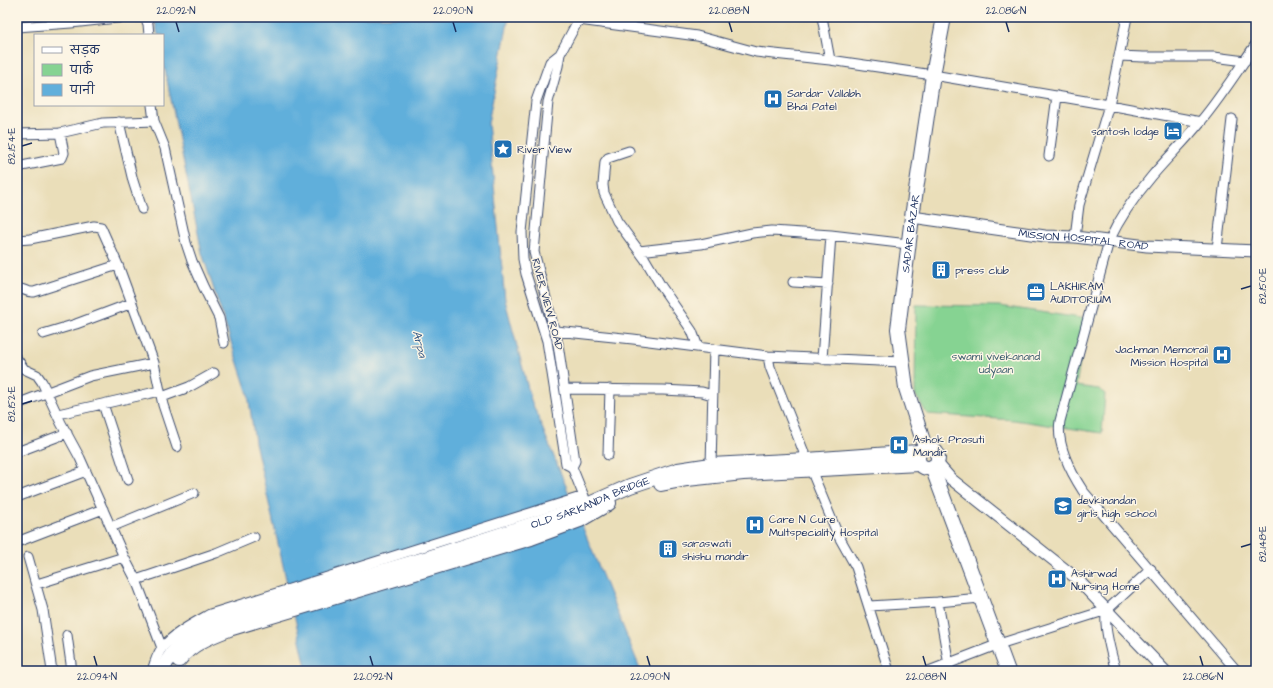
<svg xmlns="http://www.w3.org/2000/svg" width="1273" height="688" font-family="'Architects Daughter','Playpen Sans Deva',sans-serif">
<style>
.green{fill:#86d392;stroke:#508178}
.water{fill:#61afdb;stroke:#3e6f9c}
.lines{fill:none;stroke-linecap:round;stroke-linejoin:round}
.minor-casing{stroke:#3a496c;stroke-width:11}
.tertiary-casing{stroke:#3a496c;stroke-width:13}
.primary-casing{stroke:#3a496c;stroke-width:16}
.minor{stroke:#fff;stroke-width:9}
.tertiary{stroke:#fff;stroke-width:11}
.primary{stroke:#fff;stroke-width:14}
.ticks{fill:none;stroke:#1b2f5e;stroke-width:1.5}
.labels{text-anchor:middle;stroke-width:3;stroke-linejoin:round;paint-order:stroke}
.poi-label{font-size:11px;fill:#1b2f5e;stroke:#fcf5e5;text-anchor:start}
.street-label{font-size:11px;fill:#1b2f5e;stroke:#fcf5e5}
.park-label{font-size:11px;fill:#36586b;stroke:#fcf5e5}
.water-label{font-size:12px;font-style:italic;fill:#305584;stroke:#fcf5e5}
.neatline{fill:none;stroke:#1b2f5e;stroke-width:1.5}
.ticks-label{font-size:10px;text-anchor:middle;fill:#1b2f5e}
</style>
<rect width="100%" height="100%" fill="#fcf5e5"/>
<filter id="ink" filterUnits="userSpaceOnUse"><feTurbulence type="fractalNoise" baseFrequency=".025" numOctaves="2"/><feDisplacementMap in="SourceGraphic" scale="8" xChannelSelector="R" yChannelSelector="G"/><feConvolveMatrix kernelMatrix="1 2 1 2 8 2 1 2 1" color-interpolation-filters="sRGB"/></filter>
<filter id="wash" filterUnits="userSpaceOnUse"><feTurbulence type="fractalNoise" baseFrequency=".012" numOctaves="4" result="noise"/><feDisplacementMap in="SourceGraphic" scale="16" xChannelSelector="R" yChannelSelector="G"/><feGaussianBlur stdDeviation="0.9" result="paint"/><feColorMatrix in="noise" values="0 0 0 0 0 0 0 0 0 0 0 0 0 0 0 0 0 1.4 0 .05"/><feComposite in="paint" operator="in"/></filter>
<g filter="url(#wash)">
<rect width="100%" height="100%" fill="#eadeb9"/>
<path class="green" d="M 916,305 L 1000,306 L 1087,319 L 1076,386 L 1099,389 L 1105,394 L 1102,433 L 1014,420 L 927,414 L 915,394 Z"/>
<path class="water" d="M 154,17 L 509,17 L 488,123 L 505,300 L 531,400 L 641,671 L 307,671 L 255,442 L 248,394 L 202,253 L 163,60 L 163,35 L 158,35 Z"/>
</g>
<g filter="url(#ink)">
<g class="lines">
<defs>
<path id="minor" d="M 145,17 L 148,24 L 149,35
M 580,17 L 560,54 L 550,62 L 536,101 L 522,232 L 523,259 L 526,274 L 547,341 L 566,464 L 572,467 L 587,504
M 822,17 L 830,60
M 579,20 L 697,36 L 756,52 L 830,60 L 933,75 L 1109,105 L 1201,122
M 17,27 L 71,23 L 126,17
M 560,54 L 558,66 L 548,102 L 534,252 L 558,344 L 575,461 L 572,467
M 1119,56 L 1143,57 L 1214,57 L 1245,61
M 152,105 L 154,121 L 165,148 L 186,243 L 192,261 L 203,286 L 219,318 L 224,343
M 119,122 L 133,181 L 142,209
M 17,134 L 60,133 L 103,123 L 154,121
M 629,151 L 608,158 L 605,162 L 603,185 L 604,193 L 617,221 L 645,259 L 661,286 L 692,331 L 698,347
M 1049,156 L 1057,96
M 17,167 L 62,158 L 64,153 L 60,133
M 1075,237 L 1079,205 L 1109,105 L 1127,17
M 17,240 L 30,239 L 94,226 L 101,227 L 118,265 L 154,363 L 163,405 L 177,447
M 1217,249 L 1232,119
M 639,251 L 701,244 L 752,233 L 772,231 L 831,235 L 908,244
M 793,282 L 828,284
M 17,289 C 23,287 25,293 34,292 L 118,265
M 556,331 L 633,339 L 768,356 L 902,362
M 43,334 L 76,324 L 132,303
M 768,356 L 770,367 L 807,460 L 838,535 L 856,567 L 889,671
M 17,359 L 24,369 L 37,375 L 42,382 L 61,423 L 80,458 L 124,557 L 136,580 L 162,648
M 822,359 L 831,235
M 565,389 L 663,390 L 702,392 L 712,395
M 162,397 L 189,387 L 214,373
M 17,404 L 90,376 L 154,363
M 103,404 L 128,480
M 58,414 L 160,391
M 17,452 L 67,433
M 608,455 L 610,389
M 711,465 L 714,349
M 17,497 L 86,471
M 111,527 L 194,493
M 17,542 L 103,509
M 28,557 L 43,610 L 52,671
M 136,580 L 216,553 L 254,537
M 37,584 L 124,557
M 938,602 L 950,671
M 869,606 L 938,602 L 980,598
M 1107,610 C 1102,622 1112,657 1116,671
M 67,635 L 72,671
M 152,671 C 154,664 157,654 162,648 C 174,633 194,623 210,614 L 584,496
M 929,671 L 999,644 L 1107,610 L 1151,569
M 1237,671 L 1083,491 C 1070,471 1056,445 1060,421 L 1109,241 C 1120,217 1135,196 1152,176 C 1168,157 1186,140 1201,121 C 1221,97 1238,70 1256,44"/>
<g id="tertiary">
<path id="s1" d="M 912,217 L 1045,236 L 1075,237 L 1147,246 L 1256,251"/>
<path d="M 937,463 L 951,479 L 1076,578 L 1165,671"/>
</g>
<g id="primary">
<path id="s2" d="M 925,447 L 906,388 L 898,329 L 912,217 L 933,75 L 944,17"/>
<circle cx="928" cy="458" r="10"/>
<path d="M 932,467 L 1008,671"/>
<path d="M 661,484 L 687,479 L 743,473 L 919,464"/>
<path d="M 179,660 C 191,643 214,635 232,628 L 531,538 L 580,520 L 609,503"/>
<path id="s3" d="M 162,671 C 174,644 194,630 221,619 L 431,557 L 576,510 L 630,486 L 678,470 L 711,465 L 807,460 L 918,452"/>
</g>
</defs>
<use href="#minor" class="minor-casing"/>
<use href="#tertiary" class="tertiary-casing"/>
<use href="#primary" class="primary-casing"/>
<use href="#minor" class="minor"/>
<use href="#tertiary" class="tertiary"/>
<use href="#primary" class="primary"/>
</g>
</g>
<path class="ticks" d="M 176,22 L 179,32M 453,22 L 456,32M 729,22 L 732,32M 1006,22 L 1009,32M 22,146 L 32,143M 1241,289 L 1251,286M 22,404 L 32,401M 1241,547 L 1251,544M 94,656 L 97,666M 370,656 L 373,666M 647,656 L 650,666M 923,656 L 926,666M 1200,656 L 1203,666"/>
<defs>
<symbol id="hospital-square" viewBox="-11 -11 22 22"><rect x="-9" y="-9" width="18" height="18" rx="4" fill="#1f6fb2" stroke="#fcf5e5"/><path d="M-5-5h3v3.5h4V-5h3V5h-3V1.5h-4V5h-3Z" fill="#fff"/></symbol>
<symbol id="hotel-square" viewBox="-11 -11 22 22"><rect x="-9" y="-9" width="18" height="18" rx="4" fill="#1f6fb2" stroke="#fcf5e5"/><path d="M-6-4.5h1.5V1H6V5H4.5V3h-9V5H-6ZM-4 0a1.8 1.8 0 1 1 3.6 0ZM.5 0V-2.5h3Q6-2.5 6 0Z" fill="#fff"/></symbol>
<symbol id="sight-square" viewBox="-11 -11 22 22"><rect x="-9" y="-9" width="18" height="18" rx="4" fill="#1f6fb2" stroke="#fcf5e5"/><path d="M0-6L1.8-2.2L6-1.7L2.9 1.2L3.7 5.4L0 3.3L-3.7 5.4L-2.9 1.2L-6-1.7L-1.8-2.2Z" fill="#fff"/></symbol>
<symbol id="building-square" viewBox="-11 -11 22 22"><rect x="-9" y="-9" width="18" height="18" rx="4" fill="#1f6fb2" stroke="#fcf5e5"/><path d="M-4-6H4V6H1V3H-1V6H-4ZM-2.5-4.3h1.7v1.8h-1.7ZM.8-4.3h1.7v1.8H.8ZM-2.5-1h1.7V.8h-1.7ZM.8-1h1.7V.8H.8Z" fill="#fff"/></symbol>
<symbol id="office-square" viewBox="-11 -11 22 22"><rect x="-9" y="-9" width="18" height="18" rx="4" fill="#1f6fb2" stroke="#fcf5e5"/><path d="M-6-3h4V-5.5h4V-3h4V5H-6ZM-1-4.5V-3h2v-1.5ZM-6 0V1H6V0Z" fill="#fff"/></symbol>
<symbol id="school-square" viewBox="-11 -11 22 22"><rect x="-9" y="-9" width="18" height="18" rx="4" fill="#1f6fb2" stroke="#fcf5e5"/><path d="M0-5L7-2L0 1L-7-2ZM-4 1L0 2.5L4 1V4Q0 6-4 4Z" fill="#fff"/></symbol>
</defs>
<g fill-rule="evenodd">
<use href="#hospital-square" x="762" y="88" width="22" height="22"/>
<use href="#hotel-square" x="1162" y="120" width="22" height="22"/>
<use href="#sight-square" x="492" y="138" width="22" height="22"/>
<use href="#building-square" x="930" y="259" width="22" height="22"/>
<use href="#office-square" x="1025" y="281" width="22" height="22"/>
<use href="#hospital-square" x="1211" y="344" width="22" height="22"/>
<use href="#hospital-square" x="888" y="434" width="22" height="22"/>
<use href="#school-square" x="1052" y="495" width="22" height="22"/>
<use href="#hospital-square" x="744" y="514" width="22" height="22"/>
<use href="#building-square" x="657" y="538" width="22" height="22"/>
<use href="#hospital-square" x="1046" y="568" width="22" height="22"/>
</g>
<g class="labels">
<g class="poi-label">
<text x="787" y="97">Sardar Vallabh<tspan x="787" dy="13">Bhai Patel</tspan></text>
<text x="1159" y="135" text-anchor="end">santosh lodge</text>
<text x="517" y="153">River View</text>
<text x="955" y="274">press club</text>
<text x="1050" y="290">LAKHIRAM<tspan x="1050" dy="13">AUDITORIUM</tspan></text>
<text x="1208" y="353" text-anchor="end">Jachman Memorail<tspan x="1208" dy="13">Mission Hospital</tspan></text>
<text x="913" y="443">Ashok Prasuti<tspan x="913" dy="13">Mandir</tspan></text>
<text x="1077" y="504">devkinandan<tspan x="1077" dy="13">girls high school</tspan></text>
<text x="769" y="523">Care N Cure<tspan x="769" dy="13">Multspeciality Hospital</tspan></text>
<text x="682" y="547">saraswati<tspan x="682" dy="13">shishu mandir</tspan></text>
<text x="1071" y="577">Ashirwad<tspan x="1071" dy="13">Nursing Home</tspan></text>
</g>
<g class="street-label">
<text dy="4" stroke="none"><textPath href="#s2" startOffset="218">SADAR BAZAR</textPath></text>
<text dy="4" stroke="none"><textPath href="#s1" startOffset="173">MISSION HOSPITAL ROAD</textPath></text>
<text transform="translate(548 304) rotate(75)" y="4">RIVER VIEW ROAD</text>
<text dy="4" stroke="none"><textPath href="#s3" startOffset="468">OLD SARKANDA BRIDGE</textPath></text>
</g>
<g class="park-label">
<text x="996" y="360">swami vivekanand<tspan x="996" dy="13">udyaan</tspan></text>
</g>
<g class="water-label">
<text transform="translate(420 344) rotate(76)" y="4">Arpa</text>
</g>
</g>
<rect width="1273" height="688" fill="none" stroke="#fcf5e5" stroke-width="44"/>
<rect x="34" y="34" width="130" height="72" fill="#fcf5e5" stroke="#a2a6af"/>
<rect x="42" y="47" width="20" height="6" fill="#ffffff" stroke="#a2a6af"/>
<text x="70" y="54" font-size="12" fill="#1b2f5e">सड़क</text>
<rect x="42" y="64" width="20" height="12" fill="#86d392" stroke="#a2a6af"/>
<text x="70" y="74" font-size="12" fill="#1b2f5e">पार्क</text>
<rect x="42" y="84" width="20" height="12" fill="#61afdb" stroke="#a2a6af"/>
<text x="70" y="94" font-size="12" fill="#1b2f5e">पानी</text>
<rect x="22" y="22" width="1229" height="644" class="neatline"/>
<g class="ticks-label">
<text x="176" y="14">22.092°N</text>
<text x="453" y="14">22.090°N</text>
<text x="729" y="14">22.088°N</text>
<text x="1006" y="14">22.086°N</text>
<text transform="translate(11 146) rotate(-90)" y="4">82.154°E</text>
<text transform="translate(1262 286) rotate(-90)" y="4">82.150°E</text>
<text transform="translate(11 404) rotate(-90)" y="4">82.152°E</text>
<text transform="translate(1262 544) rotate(-90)" y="4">82.148°E</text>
<text x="97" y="680">22.094°N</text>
<text x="373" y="680">22.092°N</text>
<text x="650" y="680">22.090°N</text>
<text x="926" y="680">22.088°N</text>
<text x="1203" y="680">22.086°N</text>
</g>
</svg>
